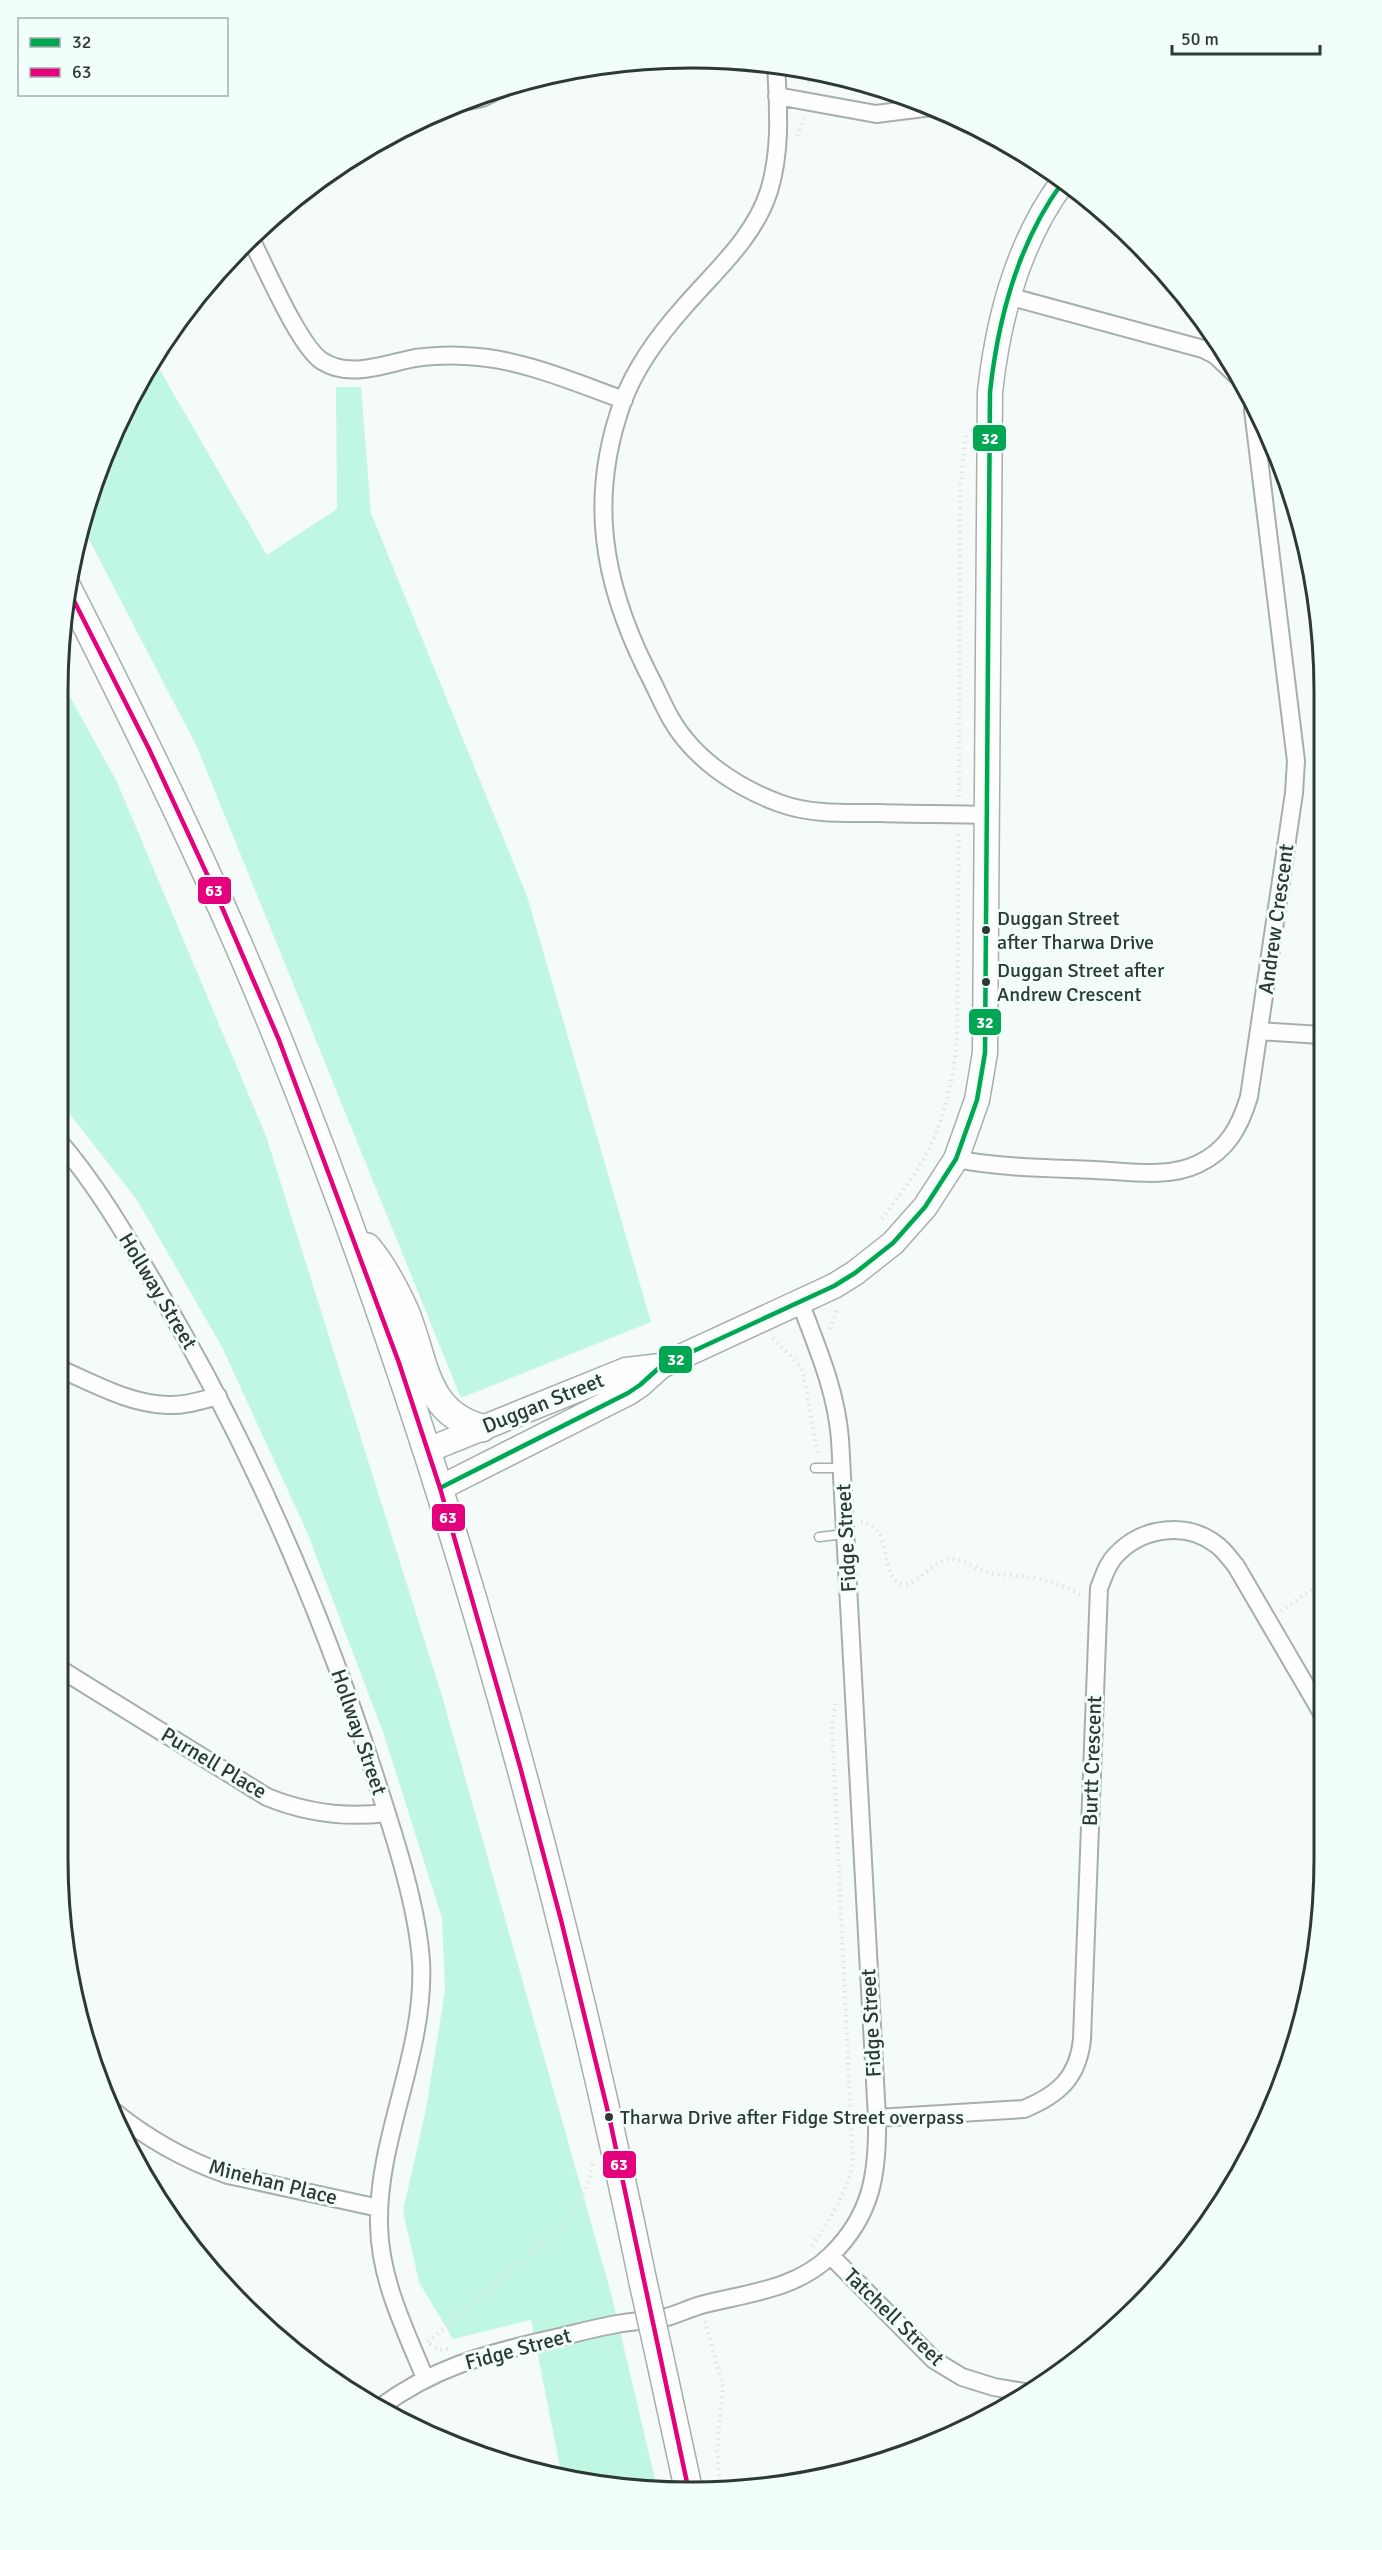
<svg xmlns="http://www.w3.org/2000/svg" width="1382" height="2550" font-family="Signika,sans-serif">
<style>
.green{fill:#c0f7e3}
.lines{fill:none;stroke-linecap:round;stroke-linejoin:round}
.lane-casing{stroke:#a7afac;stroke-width:11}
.street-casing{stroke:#a7afac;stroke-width:20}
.secondary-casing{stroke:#a7afac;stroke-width:27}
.primary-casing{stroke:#a7afac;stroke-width:30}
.path{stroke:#e2e4e4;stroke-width:4;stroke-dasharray:1.5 4.5;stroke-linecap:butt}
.lane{stroke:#fefefe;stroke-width:8}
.street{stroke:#fefefe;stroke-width:16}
.secondary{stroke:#fefefe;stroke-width:24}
.primary{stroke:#fefefe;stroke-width:27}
.primary-bridge-casing{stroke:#a7afac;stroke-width:30;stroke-linecap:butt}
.primary-bridge{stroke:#fefefe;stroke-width:27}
.bus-1-casing{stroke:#f2fef9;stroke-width:9}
.bus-2-casing{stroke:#f2fef9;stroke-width:9}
.bus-1{stroke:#00a651;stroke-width:4.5}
.bus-2{stroke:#e5007d;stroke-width:4.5}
.bus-dot{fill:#2d3934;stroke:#f2fef9;stroke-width:2}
.labels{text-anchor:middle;stroke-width:6;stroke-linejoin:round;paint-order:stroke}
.bus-label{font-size:20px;fill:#2d3934;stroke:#f2fef9;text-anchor:start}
.street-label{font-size:21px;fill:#2d3934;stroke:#f2fef9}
.rim{fill:none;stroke:#2d3934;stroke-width:3}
.line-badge{stroke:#f2fef9;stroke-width:2}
.badge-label{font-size:16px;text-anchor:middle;font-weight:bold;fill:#fff}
</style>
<rect width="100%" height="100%" fill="#f5fbf8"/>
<path class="green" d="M 153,358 L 267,555 L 337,509 L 336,387 L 361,387 L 371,513 L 527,896 L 651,1322 L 461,1398 L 197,747 L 80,522 L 142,374 Z
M 58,675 L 117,782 L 266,1136 L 442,1696 L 612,2297 L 658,2492 L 562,2477 L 531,2320 L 453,2339 L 419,2282 L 403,2211 L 426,2109 L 445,1991 L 442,1918 L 383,1732 L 307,1532 L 221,1345 L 137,1200 L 58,1099 Z"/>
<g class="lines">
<defs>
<path id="lane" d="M 815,1468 L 842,1468
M 819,1537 L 845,1534"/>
<path id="street" d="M 776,63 C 778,106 782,148 769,191 C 754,238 715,271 684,307 C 659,335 636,366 623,401 C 588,497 602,581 647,671 C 655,686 662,703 671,719 C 694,759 736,787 779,803 C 811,815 846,813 880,813 C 915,814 951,814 987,815
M 777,96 L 876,114 L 932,107
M 468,101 L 482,98 L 506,86
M 251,239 C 265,266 299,346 322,361 C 350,379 385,364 415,358 C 431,356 450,355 465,356 C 520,358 573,382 624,400
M 1008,296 L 1203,349 L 1215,355 L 1236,375
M 1259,1031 L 1321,1035
M 58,1140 C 97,1185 128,1239 158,1290 C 249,1443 319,1604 374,1773 C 392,1829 417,1903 421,1961 C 426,2052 377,2136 379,2225 C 380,2280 405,2329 425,2378
M 956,1159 C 1002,1168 1047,1168 1094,1170 C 1127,1171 1167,1179 1198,1164 C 1228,1150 1240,1126 1249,1097 L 1294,793 L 1296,761 L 1253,410
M 58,1368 C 93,1383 129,1404 168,1405 C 185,1406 202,1400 218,1396
M 57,1667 L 267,1797 C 306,1813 345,1818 386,1813
M 111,2109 C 146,2138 185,2160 228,2175 L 379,2208
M 877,2118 L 1024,2109 C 1058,2095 1078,2078 1082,2039 L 1099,1588 C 1104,1576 1107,1564 1116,1555 C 1142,1527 1187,1521 1217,1545 C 1224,1550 1230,1559 1236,1566 L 1323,1715
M 831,2256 L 934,2360 L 962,2377 L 994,2387 L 1030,2393
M 379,2408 C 433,2368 482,2355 546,2340 C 570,2335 594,2328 617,2324 C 634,2321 651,2320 667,2317 C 678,2314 690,2308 701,2305 C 746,2293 796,2290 831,2255 C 872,2215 878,2173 877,2118 L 840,1439 C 836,1390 817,1347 800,1302"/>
<path id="secondary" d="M 428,1450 L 626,1370 L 661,1366
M 440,1488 L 628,1393 L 640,1385 L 661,1366 L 834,1286 L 855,1273 L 893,1243 L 925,1207 L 956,1159 L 977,1100 L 985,1053 L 990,392 C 998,319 1018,243 1062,183"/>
<path id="primary" d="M 68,589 C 143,737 216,885 278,1039 C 440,1440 556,1859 643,2282
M 367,1247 C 383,1266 395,1289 405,1311 C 425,1358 423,1413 482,1428
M 659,2354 L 689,2492"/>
</defs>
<use href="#lane" class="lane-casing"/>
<use href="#street" class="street-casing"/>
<use href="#secondary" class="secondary-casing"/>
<use href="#primary" class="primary-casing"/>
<path class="path" d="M 796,68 L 812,84
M 828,85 L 865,84
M 797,136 L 804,118
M 959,797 L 960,489 L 966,433
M 882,1219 C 895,1201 910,1182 922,1162 C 943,1125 953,1082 957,1040 L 959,831
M 830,1329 L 838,1308
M 773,1338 L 799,1365 L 803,1373 L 818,1455
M 861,1522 C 895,1525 878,1580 903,1584 C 918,1586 933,1560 950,1559 C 962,1558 977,1570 989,1573 C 998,1576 1010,1575 1020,1576 C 1041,1578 1063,1585 1081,1595
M 1281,1611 L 1323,1582
M 812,2246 C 830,2220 845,2195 853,2164 L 832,1726 L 835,1704
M 705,2321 L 723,2387 L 717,2450 L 721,2492
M 428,2342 L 565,2224 C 581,2204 588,2187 593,2162
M 430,2344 L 440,2350 L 448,2349"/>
<use href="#lane" class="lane"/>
<use href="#street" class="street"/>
<use href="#secondary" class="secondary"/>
<use href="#primary" class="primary"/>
<defs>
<path id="primary-bridge" d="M 643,2282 L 659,2354"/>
</defs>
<use href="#primary-bridge" class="primary-bridge-casing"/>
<use href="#primary-bridge" class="primary-bridge"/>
<defs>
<path id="bus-1" d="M 440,1488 L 628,1393 L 640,1385 L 661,1366 L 834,1286 L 855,1273 L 893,1243 L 925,1207 L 956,1159 L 977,1100 L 985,1053 L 990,392 C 998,319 1018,243 1062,183"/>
<path id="bus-2" d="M 68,589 L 149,749 L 218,898 L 279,1040 L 399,1363 L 440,1488 L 519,1763 L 561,1920 L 609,2116 L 689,2492"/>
</defs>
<use href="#bus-1" class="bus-1-casing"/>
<use href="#bus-2" class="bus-2-casing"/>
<use href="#bus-1" class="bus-1"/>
<use href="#bus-2" class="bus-2"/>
</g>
<g class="bus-dot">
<circle cx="986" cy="930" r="5"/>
<circle cx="986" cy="982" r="5"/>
<circle cx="609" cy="2117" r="5"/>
</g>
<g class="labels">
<g class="bus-label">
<text x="997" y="925">Duggan Street<tspan x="997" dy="24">after Tharwa Drive</tspan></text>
<text x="997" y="977">Duggan Street after<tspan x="997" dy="24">Andrew Crescent</tspan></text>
<text x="620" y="2124">Tharwa Drive after Fidge Street overpass</text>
</g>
<g class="street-label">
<text transform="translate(1276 919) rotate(-82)" y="7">Andrew Crescent</text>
<text transform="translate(158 1291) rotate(59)" y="7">Hollway Street</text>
<text transform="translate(543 1403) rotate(-22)" y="7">Duggan Street</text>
<text transform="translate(846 1538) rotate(-93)" y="7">Fidge Street</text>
<text transform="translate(359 1732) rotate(71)" y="7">Hollway Street</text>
<text transform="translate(1092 1761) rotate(-88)" y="7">Burtt Crescent</text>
<text transform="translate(214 1763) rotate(31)" y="7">Purnell Place</text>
<text transform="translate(871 2023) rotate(-93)" y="7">Fidge Street</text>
<text transform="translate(273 2182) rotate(14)" y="7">Minehan Place</text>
<text transform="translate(894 2317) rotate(44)" y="7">Tatchell Street</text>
<text transform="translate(518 2349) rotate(-15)" y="7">Fidge Street</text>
</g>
</g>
<path d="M0 0H1382V2550H0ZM691 68H691A623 623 0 0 1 1314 691V1859A623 623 0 0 1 691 2482H691A623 623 0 0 1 68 1859V691A623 623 0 0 1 691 68Z" fill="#f2fef9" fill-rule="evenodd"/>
<path class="rim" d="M691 68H691A623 623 0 0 1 1314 691V1859A623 623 0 0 1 691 2482H691A623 623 0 0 1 68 1859V691A623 623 0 0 1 691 68Z"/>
<g class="line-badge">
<rect x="972" y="424" width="35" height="28" rx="6" fill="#00a651"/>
<rect x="197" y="876" width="35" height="29" rx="6" fill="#e5007d"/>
<rect x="968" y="1008" width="34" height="28" rx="6" fill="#00a651"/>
<rect x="658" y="1345" width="35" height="29" rx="6" fill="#00a651"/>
<rect x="431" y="1503" width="35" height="29" rx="6" fill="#e5007d"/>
<rect x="602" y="2150" width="35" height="29" rx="6" fill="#e5007d"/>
</g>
<g class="badge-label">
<text x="990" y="444">32</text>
<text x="214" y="896">63</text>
<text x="985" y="1028">32</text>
<text x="676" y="1365">32</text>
<text x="448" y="1523">63</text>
<text x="619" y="2170">63</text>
</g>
<rect x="18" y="18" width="210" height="78" fill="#f2fef9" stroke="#a3afaa" stroke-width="1.5"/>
<rect x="30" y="38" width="30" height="9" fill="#00a651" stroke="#a3afaa" stroke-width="1.5"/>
<text x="72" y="48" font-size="18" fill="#2d3934">32</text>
<rect x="30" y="68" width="30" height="9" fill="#e5007d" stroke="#a3afaa" stroke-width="1.5"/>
<text x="72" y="78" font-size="18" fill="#2d3934">63</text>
<path d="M1172 45v9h148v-9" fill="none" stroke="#2d3934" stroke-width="3"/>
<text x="1181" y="45" font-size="18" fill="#2d3934" stroke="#f2fef9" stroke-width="4.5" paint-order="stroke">50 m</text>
</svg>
